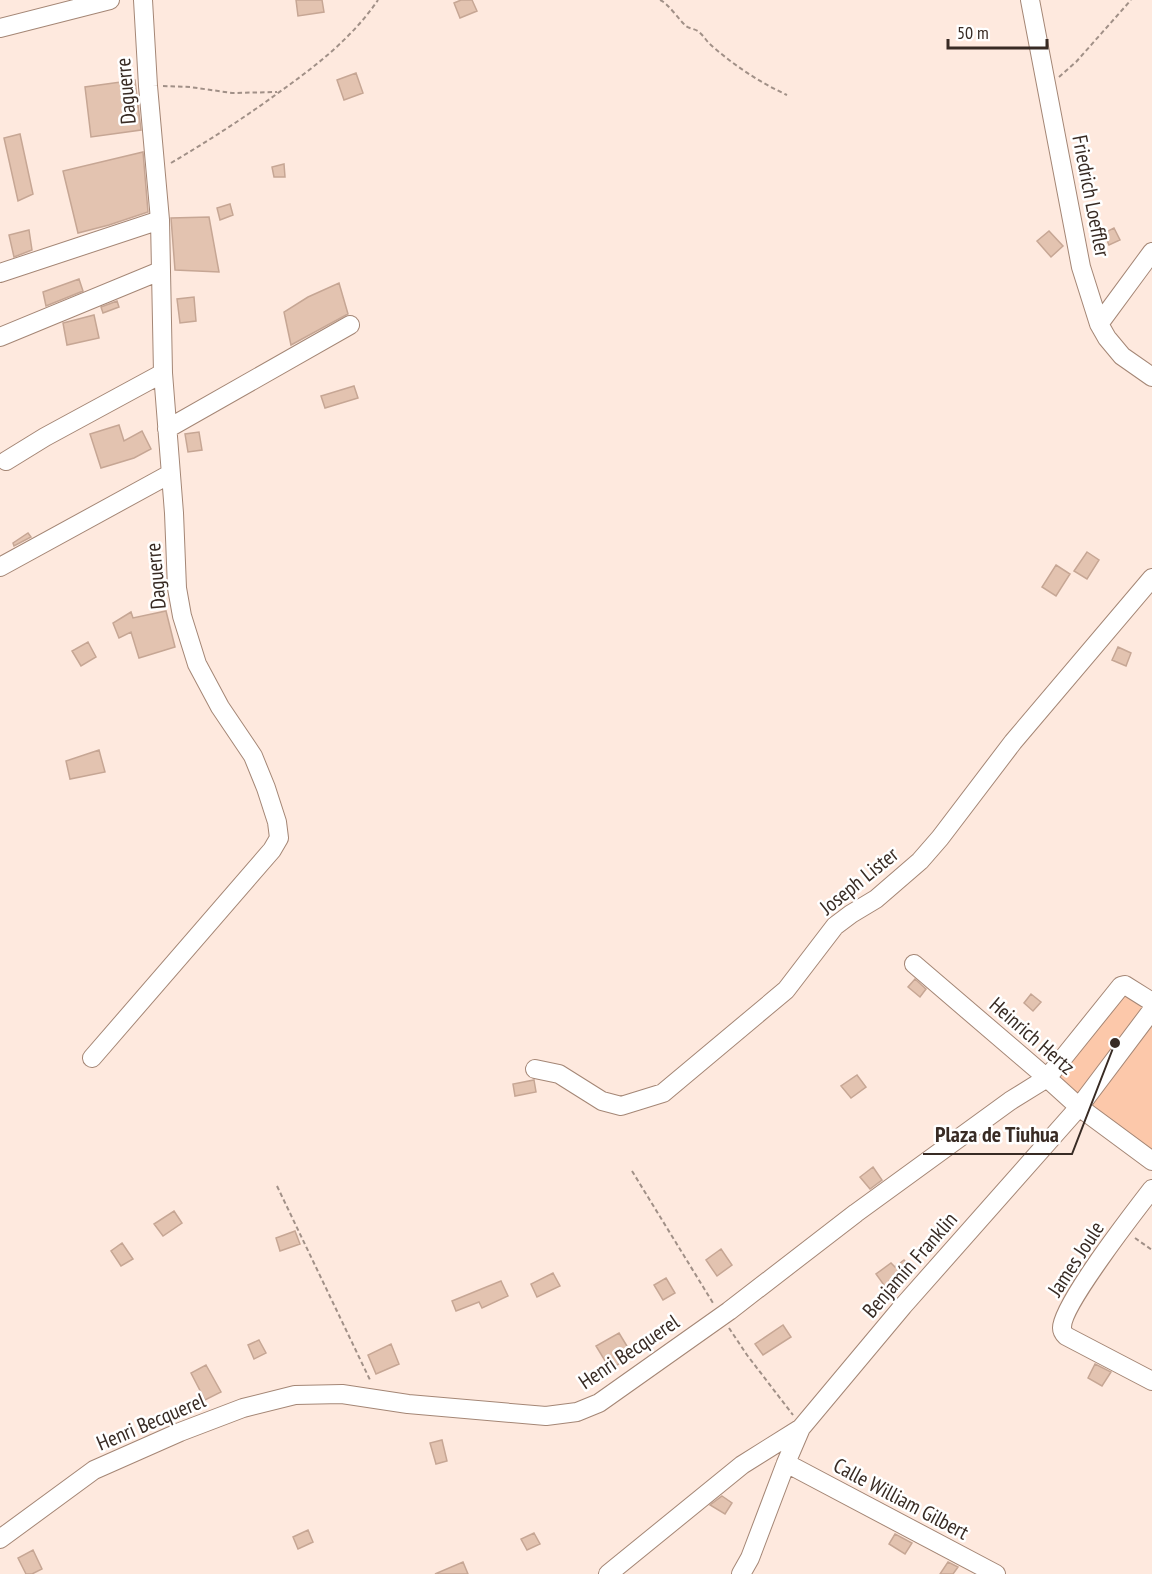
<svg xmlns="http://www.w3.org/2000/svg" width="1152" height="1574" font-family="'PT Sans Narrow',sans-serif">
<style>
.green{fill:#fcc8aa}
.building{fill:#e3c3b0;stroke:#c6a694;stroke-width:1.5}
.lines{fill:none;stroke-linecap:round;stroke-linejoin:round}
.minor-casing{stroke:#a48675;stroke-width:20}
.path{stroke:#a19087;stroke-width:2;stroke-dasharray:4.5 3;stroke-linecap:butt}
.minor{stroke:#fff;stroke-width:18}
.labels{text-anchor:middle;stroke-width:5;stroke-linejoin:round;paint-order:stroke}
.street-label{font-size:21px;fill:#382b24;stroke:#fff}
.leader{fill:none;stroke:#382b24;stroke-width:2}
.callout-dot{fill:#382b24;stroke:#fff;stroke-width:2}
.callout-label{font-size:22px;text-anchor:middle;font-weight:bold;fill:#382b24;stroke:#fff;stroke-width:5;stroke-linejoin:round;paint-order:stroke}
</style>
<rect width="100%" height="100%" fill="#fee9de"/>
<path class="green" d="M 1121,988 L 1152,1009 L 1152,1157 L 1050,1078 Z"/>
<path class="building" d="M 296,0 L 322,0 L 324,12 L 298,16 Z
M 461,0 L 472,0 L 477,11 L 460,18 L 454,3 Z
M 356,73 L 363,93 L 344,100 L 337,80 Z
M 135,80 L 141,130 L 91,137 L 85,87 Z
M 20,134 L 33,194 L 18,201 L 4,138 Z
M 143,152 L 148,212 L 109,225 L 78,233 L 63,171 Z
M 284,164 L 285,177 L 274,177 L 272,167 Z
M 230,204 L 233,215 L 220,220 L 217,208 Z
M 209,217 L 219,272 L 175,270 L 171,218 Z
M 1114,228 L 1120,240 L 1109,245 L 1104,233 Z
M 29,230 L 32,250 L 14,257 L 9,235 Z
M 1049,231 L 1063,246 L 1051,257 L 1037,241 Z
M 79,279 L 83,291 L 46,306 L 43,292 Z
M 339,283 L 348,314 L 291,345 L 284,312 L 308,297 Z
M 194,297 L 196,321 L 180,323 L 177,299 Z
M 117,301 L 119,307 L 103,313 L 101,307 Z
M 94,315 L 99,338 L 67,345 L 63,323 Z
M 354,386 L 358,398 L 325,408 L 321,396 Z
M 119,425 L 124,441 L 142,431 L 151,449 L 134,458 L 101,468 L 90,434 Z
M 199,432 L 202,450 L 188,452 L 185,434 Z
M 28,533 L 31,537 L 14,546 L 13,543 Z
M 1087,552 L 1099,560 L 1087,579 L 1074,571 Z
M 1056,565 L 1070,574 L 1056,596 L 1042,587 Z
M 166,611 L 175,647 L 139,658 L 131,632 L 119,638 L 113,623 L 131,612 L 133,618 Z
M 88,642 L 96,657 L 81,666 L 72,651 Z
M 1118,647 L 1131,653 L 1126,666 L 1112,660 Z
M 99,750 L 105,772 L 70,779 L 66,761 Z
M 915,979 L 926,989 L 920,997 L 908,987 Z
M 1031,994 L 1041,1002 L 1033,1011 L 1024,1003 Z
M 857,1075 L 866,1087 L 851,1098 L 841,1086 Z
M 534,1080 L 536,1092 L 515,1096 L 513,1084 Z
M 873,1167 L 882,1180 L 870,1189 L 860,1177 Z
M 174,1211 L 182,1223 L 163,1236 L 154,1224 Z
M 295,1231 L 300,1244 L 280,1251 L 276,1238 Z
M 122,1243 L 133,1259 L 121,1266 L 111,1251 Z
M 721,1249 L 732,1265 L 717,1276 L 706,1260 Z
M 904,1260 L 912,1269 L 902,1277 L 904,1280 L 889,1292 L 876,1274 L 891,1263 L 895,1267 Z
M 553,1273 L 560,1286 L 537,1297 L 531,1284 Z
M 666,1278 L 675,1293 L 663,1300 L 654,1285 Z
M 501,1281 L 508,1296 L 482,1308 L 479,1302 L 456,1311 L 452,1301 Z
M 783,1325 L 791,1337 L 763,1355 L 755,1344 Z
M 619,1333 L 633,1356 L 610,1369 L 596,1346 Z
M 259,1340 L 266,1353 L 254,1359 L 248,1345 Z
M 391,1344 L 399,1364 L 376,1374 L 368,1355 Z
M 1095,1364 L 1111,1372 L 1102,1386 L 1088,1378 Z
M 206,1365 L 221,1392 L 205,1400 L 191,1373 Z
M 442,1440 L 447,1461 L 436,1464 L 430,1443 Z
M 722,1496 L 732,1503 L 725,1514 L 710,1505 Z
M 308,1530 L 313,1542 L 298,1549 L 293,1537 Z
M 534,1533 L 540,1544 L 527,1550 L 521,1539 Z
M 895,1534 L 912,1543 L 905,1554 L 889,1544 Z
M 33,1550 L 42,1569 L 32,1574 L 26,1574 L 18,1558 Z
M 463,1562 L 468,1574 L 435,1574 Z
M 948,1562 L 958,1567 L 953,1574 L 940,1574 Z"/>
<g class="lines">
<defs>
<path id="minor" d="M 1030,0 L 1081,267 L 1099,324 L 1107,338 L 1122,356 L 1152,377
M 0,28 L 110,0
M 0,273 L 160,220
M 1099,324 L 1152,252
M 0,337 L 160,271
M 167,429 L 350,325
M 6,461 L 45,437 L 163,373
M 0,567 L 170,474
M 914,964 L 1047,1078 L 1079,1107 L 1152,1161
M 92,1058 L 272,850 L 279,838 L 277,822 L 266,788 L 253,756 L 220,707 L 197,664 L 182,616 L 177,588 L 174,513 L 163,373 L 160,220 L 148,86 L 143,0
M 535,1069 L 559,1074 L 602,1101 L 621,1106 L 663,1093 L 786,990 L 835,926 L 851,914 L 876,899 L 920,861 L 940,838 L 1013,742 L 1152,578
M 1152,1189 C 1135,1211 1061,1306 1062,1328 C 1062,1331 1064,1334 1066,1336 L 1152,1381
M 786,1463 L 996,1574
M 0,1539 L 94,1470 L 180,1432 L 243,1408 L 295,1395 L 342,1394 L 408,1404 L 546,1416 L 577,1412 L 599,1403 L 729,1311 L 856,1213 L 1010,1101 L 1047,1078 L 1121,986 L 1125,985 L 1152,1002
M 608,1574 L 742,1465 L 801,1428
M 741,1574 L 750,1558 L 786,1463 L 801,1428 L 903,1306 L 1079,1107 L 1152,1010"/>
</defs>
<use href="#minor" class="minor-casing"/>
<path class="path" d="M 660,0 C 668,3 680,21 686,26 C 690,29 696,29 699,32 C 704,36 707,42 712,46 C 735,66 759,82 787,95
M 1059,77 L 1076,62 L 1131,0
M 163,86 L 190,87 L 232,93 L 277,92
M 171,163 C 208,141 244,118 278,93 C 316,66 352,38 378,0
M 632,1171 L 713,1303
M 277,1186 L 371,1382
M 1135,1238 L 1152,1250
M 729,1328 L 747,1355 L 793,1415"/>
<use href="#minor" class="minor"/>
</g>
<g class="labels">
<g class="street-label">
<text transform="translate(126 91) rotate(-95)" y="7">Daguerre</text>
<text transform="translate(1091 196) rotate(79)" y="7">Friedrich Loeffler</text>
<text transform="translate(156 576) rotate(-95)" y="7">Daguerre</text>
<text transform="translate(859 881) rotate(-39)" y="7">Joseph Lister</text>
<text transform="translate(1032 1036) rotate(41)" y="7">Heinrich Hertz</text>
<text transform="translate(1076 1259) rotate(-57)" y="7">James Joule</text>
<text transform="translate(910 1265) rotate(-49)" y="7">Benjamín Franklin</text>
<text transform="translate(629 1352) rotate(-34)" y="7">Henri Becquerel</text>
<text transform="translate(151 1422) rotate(-23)" y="7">Henri Becquerel</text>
<text transform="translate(901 1499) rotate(28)" y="7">Calle William Gilbert</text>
</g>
</g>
<path class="leader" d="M1115 1043L1072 1154H923"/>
<circle class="callout-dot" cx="1115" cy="1043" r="6"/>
<g class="callout-label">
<text x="997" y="1142">Plaza de Tiuhua</text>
</g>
<path d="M948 39v9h99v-9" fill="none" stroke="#382b24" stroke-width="3"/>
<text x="957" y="39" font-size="18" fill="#382b24" stroke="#ffffff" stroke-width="4.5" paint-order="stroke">50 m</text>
</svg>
